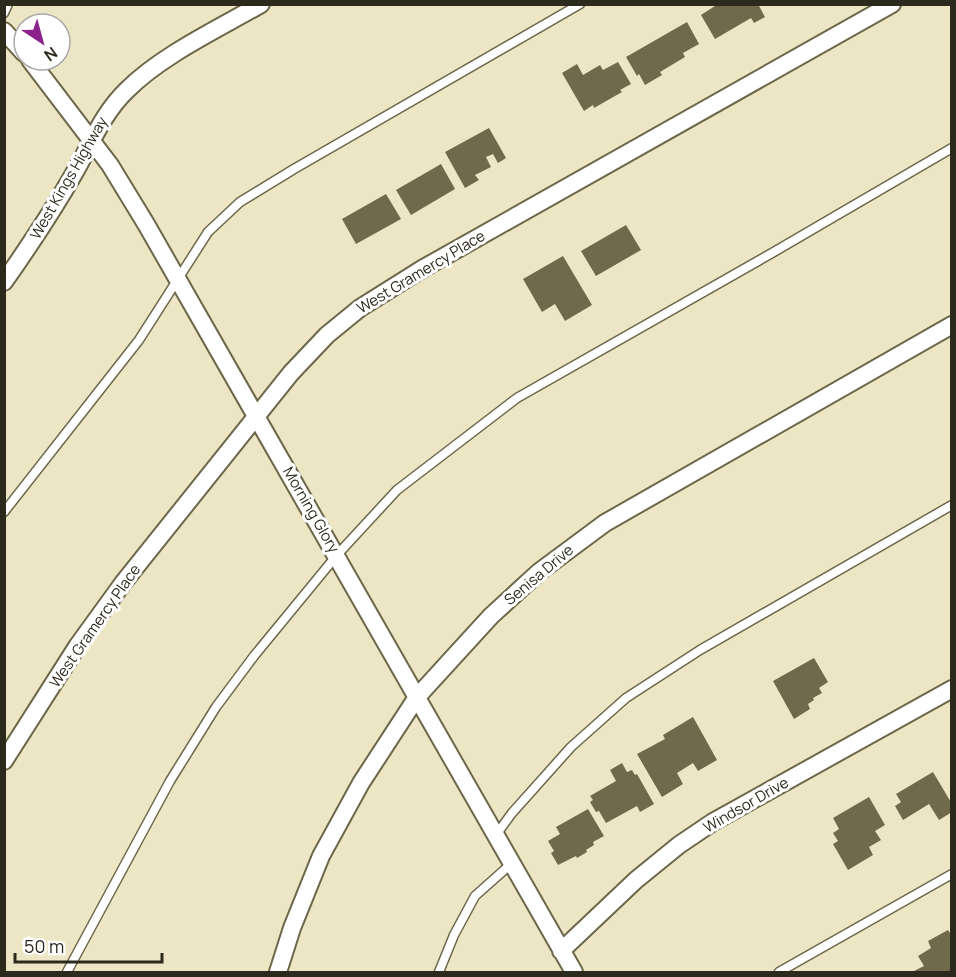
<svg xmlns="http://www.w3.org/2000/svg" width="956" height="977" font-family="Manrope,sans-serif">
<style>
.building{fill:#706a4d}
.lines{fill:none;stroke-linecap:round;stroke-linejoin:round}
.lane-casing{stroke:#6d674a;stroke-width:11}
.street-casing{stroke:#6d674a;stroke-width:20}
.lane{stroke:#fff;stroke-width:8}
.street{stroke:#fff;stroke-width:16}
.labels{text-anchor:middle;stroke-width:6;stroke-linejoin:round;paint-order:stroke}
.street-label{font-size:15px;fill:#2c291d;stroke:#fff}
</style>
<rect width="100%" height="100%" fill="#ede6c5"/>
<path class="building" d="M 718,4 L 758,4 L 765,17 L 754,23 L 751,18 L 715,39 L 701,15 Z
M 687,22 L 699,44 L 683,53 L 685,57 L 660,72 L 662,75 L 645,85 L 639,74 L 637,76 L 626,57 Z
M 618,62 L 631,84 L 620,90 L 622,92 L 594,108 L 593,105 L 584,111 L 562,73 L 577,64 L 583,75 L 600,65 L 603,70 Z
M 489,128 L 506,158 L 498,163 L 493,154 L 486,157 L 491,167 L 475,175 L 479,180 L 465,188 L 445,152 Z
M 441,164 L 455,189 L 411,215 L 396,190 Z
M 386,194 L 401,219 L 356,244 L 342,219 Z
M 626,225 L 641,250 L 596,276 L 581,251 Z
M 563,256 L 592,305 L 565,321 L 555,304 L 542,312 L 523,279 Z
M 814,658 L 828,682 L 819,688 L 822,693 L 813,698 L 814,700 L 808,704 L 810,709 L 794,719 L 773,681 Z
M 693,717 L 717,760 L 698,771 L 693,763 L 677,773 L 683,784 L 662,797 L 637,754 L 665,739 L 663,735 Z
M 622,763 L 627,772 L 632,770 L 635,775 L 637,774 L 654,804 L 640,812 L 637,806 L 606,823 L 599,811 L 596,812 L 590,802 L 593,800 L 590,796 L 616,781 L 610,770 Z
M 933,772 L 952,804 L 952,812 L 939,820 L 929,804 L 903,820 L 895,806 L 901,802 L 896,794 Z
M 869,797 L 885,825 L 875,831 L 881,840 L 869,847 L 873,855 L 848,870 L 833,844 L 838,841 L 833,833 L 839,829 L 833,818 Z
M 588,809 L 604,836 L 593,842 L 594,845 L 586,850 L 587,852 L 577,858 L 576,856 L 558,865 L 551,853 L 554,851 L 548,841 L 560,834 L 556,827 Z
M 948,930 L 952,936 L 952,972 L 912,972 L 924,966 L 918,956 L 931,948 L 928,941 Z"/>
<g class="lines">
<defs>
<path id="lane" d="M 4,13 L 8,4
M 4,512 L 139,340 L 208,232 L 240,202 L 294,169 L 580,4
M 496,835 L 512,813 L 571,747 L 626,698 L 700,650 L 952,505
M 67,972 L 170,781 L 216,707 L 254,656 L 337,555 L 397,490 L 517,398 L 772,253 L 952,148
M 439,972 L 454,935 L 475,896 L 512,863
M 779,972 L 952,874"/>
<path id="street" d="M 4,31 L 24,53
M 30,60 L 110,165 L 146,224 L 574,972
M 4,282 C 30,245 54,209 76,170 C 92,142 103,113 127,90 C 162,55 218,29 261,4
M 4,761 L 78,645 L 123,583 L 291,373 L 327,335 L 360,308 L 422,269 L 892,4
M 561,951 L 636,880 L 679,845 L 713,822 L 952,689
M 278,972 L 292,928 L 321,856 L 361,783 L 417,697 L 491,616 L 539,572 L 605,523 L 952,325"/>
</defs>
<use href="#lane" class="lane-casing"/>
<use href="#street" class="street-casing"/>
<use href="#lane" class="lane"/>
<use href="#street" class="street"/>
</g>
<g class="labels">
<g class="street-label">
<text transform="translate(69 178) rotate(-60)" y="5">West Kings Highway</text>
<text transform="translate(421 272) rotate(-31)" y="5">West Gramercy Place</text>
<text transform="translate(311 510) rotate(60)" y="5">Morning Glory</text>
<text transform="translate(539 575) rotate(-40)" y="5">Senisa Drive</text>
<text transform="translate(95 626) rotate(-55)" y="5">West Gramercy Place</text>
<text transform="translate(746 805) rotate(-30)" y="5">Windsor Drive</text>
</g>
</g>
<rect width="956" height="977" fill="none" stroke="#2c291d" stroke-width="12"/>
<g transform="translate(42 42) rotate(144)"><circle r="28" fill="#ffffff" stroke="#aba9a5" stroke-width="1.5"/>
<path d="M0-4.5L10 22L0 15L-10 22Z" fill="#8a238a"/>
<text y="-9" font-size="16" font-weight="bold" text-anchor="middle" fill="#2c291d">N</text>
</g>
<path d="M15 953v9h147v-9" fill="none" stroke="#2c291d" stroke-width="3"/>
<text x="24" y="953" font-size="18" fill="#2c291d" stroke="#ffffff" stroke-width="4.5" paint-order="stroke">50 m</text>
</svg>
